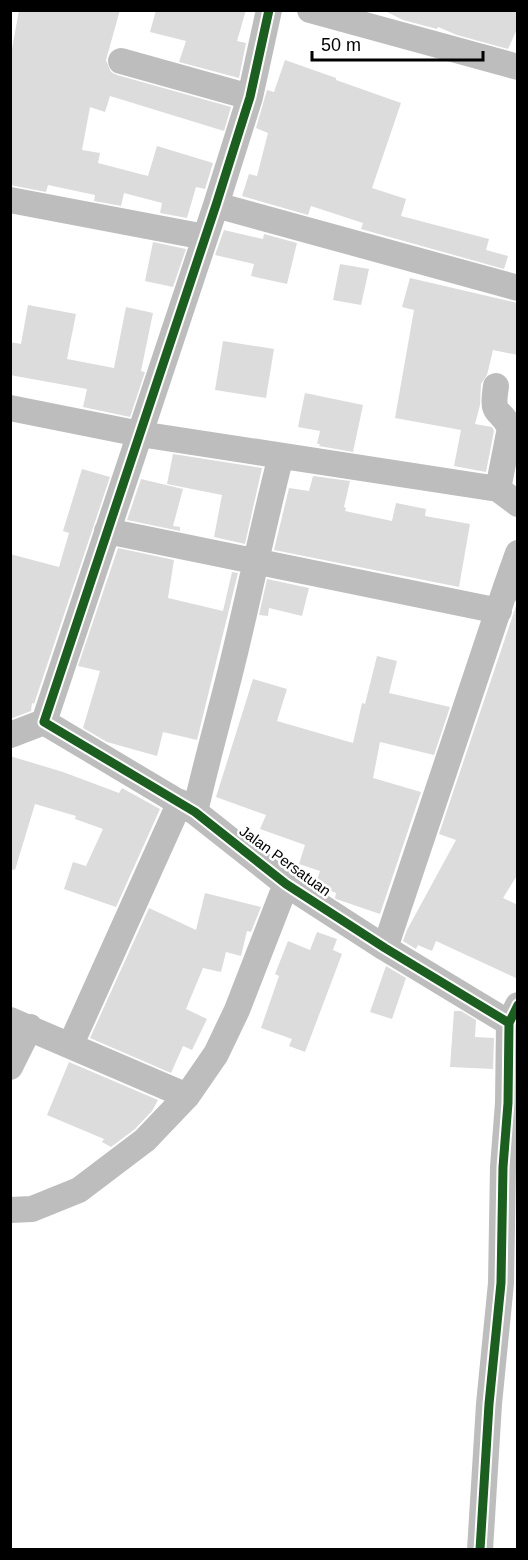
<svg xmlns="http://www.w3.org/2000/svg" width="528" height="1560" font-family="Helvetica,sans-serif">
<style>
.building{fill:#dcdcdc}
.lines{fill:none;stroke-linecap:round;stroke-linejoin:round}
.minor{stroke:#bdbdbd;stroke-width:26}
.cycleway-casing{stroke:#fff;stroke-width:13}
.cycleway{stroke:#1b5e20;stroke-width:9}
.labels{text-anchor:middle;stroke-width:5;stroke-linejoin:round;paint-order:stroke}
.street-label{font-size:15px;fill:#000;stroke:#fff}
</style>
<rect width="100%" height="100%" fill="#fff"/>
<path class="building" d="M 19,10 L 120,10 L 106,60 L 111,72 L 117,75 L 231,107 L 224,131 L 110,96 L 105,112 L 90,107 L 82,150 L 100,153 L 98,163 L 148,176 L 157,146 L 213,163 L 205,189 L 196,187 L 187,218 L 160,213 L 162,203 L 124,193 L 121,206 L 94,201 L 95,195 L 48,185 L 46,192 L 10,185 L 10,60 Z
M 156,10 L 246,10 L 237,41 L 246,43 L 239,78 L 179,62 L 186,41 L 150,32 Z
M 383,10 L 518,10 L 518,27 L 508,49 L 457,35 L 438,27 L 437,29 L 403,20 Z
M 285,60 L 336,78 L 336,80 L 401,103 L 372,188 L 406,199 L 401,216 L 489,239 L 486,250 L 508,256 L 504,269 L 361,229 L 363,223 L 311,206 L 308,215 L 242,196 L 249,174 L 257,176 L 268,133 L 256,128 L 267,90 L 274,92 Z
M 224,230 L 263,239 L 264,234 L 297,243 L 287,284 L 251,276 L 254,264 L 215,255 Z
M 153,242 L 186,249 L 173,287 L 145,281 Z
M 340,264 L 369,269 L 361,305 L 333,300 Z
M 410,278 L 518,303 L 518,355 L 493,350 L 487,375 L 481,384 L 480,405 L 475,424 L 492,427 L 494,431 L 486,472 L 454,466 L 461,430 L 395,418 L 414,310 L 402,307 Z
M 28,305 L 76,314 L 67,359 L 114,368 L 126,307 L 153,313 L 141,371 L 145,372 L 130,417 L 83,407 L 87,389 L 10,375 L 10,342 L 21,344 Z
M 223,341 L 274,349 L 266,398 L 215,390 Z
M 305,393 L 363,405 L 353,452 L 319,446 L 320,444 L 317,444 L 320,431 L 298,427 Z
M 173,454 L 262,468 L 245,544 L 214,537 L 222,495 L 167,484 Z
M 82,469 L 110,477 L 34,704 L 32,703 L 31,711 L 10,719 L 10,554 L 59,567 L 69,533 L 63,531 Z
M 313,476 L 350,481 L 344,507 L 346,508 L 345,511 L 392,521 L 396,503 L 426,509 L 425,516 L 470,524 L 459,587 L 274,550 L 289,488 L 309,491 Z
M 141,479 L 183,489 L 173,526 L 180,527 L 180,531 L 127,520 Z
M 118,548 L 174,560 L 168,598 L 223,611 L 232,572 L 238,573 L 197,740 L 163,732 L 157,756 L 107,742 L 83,728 L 100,671 L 78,666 Z
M 267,579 L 309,588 L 302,616 L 269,608 L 268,616 L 259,615 Z
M 517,603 L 518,874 L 503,898 L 518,905 L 518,979 L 436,941 L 432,951 L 418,945 L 416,949 L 403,941 L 407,930 L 456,840 L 439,834 Z
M 377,656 L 397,661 L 389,693 L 450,707 L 434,755 L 380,742 L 373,778 L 421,792 L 380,914 L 336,899 L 335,898 L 336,893 L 315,885 L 320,871 L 299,864 L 305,845 L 260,829 L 266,815 L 216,797 L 253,679 L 287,689 L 277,721 L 353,743 L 362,703 L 365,704 Z
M 10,756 L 63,772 L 119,793 L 122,788 L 160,809 L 116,907 L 64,889 L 73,862 L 86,866 L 103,829 L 75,819 L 76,816 L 35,804 L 15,870 L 10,869 Z
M 205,893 L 261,907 L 251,932 L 247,931 L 241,956 L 226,952 L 221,972 L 203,968 L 186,1009 L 207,1019 L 192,1050 L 183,1046 L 171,1073 L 90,1038 L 149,908 L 196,930 Z
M 317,932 L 337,939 L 333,950 L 342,954 L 305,1052 L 289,1046 L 292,1039 L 261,1028 L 279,976 L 275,974 L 288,941 L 310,950 Z
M 386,966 L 406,978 L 392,1019 L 370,1012 Z
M 454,1011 L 461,1011 L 476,1020 L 475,1037 L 494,1038 L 493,1069 L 450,1067 Z
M 69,1062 L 158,1100 L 152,1111 L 135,1129 L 111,1147 L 102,1142 L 104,1139 L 47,1115 Z"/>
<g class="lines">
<path class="minor" d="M 310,10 L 518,67
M 121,61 L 250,97
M 10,200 L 205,237
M 216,205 L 518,288
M 496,386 C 491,419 499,405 510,428 L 498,489
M 10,408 L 140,434 L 498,489 L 518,504
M 107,531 L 499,611
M 518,553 L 507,584 L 518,588
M 44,722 L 216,205 L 250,97 L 269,10
M 44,722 L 195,812 L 286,884 L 385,948 L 509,1023
M 10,735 L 44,722
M 195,812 C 206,763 220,714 232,665 C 249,596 263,525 281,456
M 385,948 L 507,584
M 10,1020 L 187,1096
M 71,1044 L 180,802
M 10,1067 L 30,1027
M 10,1210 L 32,1209 L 79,1190 L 145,1140 L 187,1096 L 216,1054 L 237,1010 L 286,884
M 480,1550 L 489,1404 L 501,1283 L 503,1167 L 508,1103 L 509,1023 L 518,1005"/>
<defs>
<path id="cycleway" d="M 269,10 L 250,97 L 216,205 L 44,722 L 195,812 L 286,884 L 385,948 L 509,1023
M 480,1550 L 489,1404 L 501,1283 L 503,1167 L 508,1103 L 509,1023 L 518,1005"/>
</defs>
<use href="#cycleway" class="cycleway-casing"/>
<use href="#cycleway" class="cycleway"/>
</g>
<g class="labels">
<g class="street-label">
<text transform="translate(285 861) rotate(36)" y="5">Jalan Persatuan</text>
</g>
</g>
<rect width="528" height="1560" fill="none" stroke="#000000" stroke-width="24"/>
<path d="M312 51v9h171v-9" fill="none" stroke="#000000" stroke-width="3"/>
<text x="321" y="51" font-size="18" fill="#000000" stroke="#ffffff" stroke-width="4.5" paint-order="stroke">50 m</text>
</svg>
